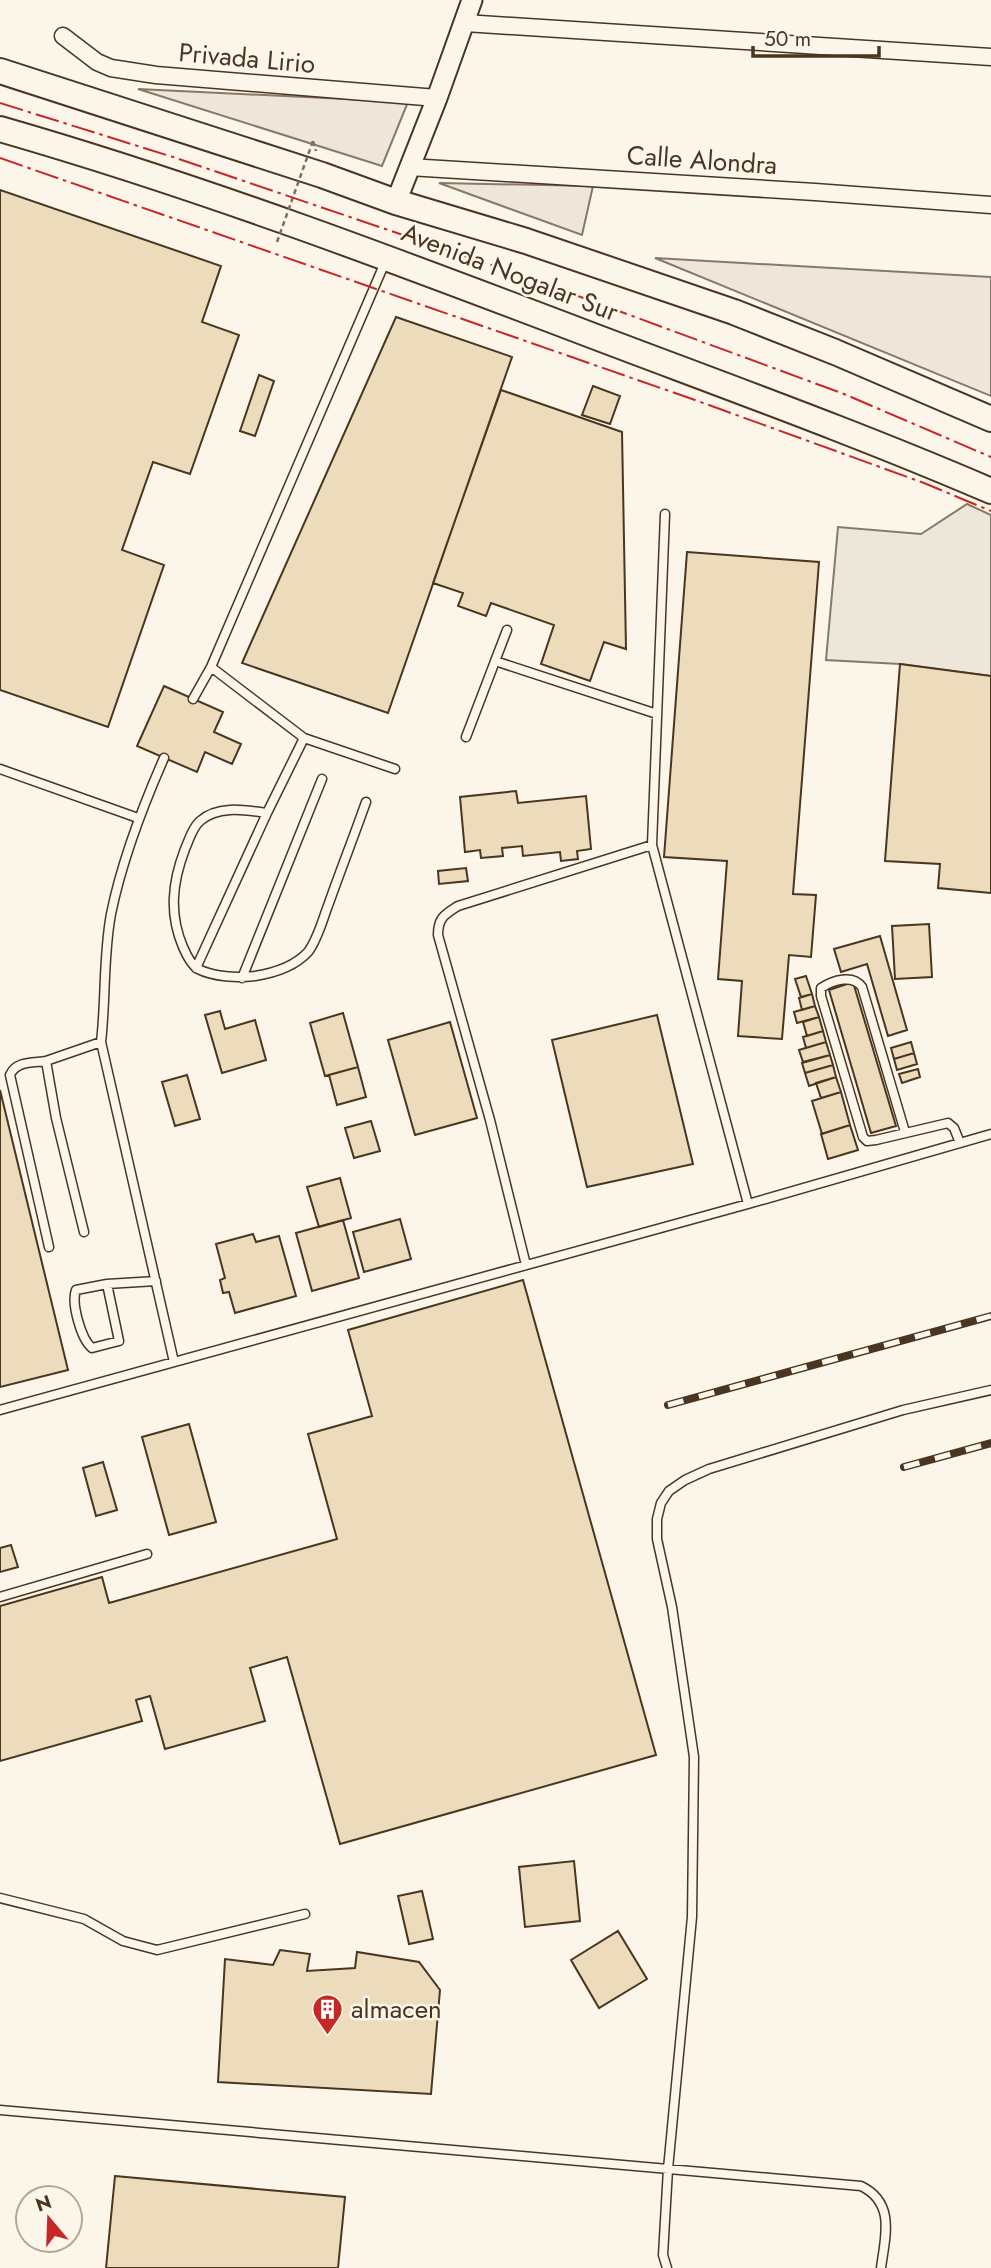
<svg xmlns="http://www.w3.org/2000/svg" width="991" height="2268" font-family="Jost,sans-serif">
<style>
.green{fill:#ede6d9;stroke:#887966;stroke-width:2}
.parking{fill:#ede7d9;stroke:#887966;stroke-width:2}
.building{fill:#ecdcbc;stroke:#4a3520;stroke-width:2}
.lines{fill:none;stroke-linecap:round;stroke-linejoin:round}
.service-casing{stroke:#4a3520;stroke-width:11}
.minor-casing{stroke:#4a3520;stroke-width:19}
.tertiary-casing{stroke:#4a3520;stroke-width:23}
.trunk-casing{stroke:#4a3520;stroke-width:28}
.path{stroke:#7f6f5c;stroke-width:2.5;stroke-dasharray:5 3.5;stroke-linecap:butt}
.service{stroke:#fbf6e9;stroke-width:8}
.minor{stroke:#fbf6e9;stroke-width:16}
.tertiary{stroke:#fbf6e9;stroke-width:19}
.trunk{stroke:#fbf6e9;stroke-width:24}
.rail-casing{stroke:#4a3520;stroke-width:8}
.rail{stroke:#fbf6e9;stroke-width:5;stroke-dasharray:16;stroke-linecap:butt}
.path-bridge{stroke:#7f6f5c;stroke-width:2.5;stroke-dasharray:5 3.5;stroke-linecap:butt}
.power{stroke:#c62828;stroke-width:2;stroke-dasharray:24 5 3.5 5;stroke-linecap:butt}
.labels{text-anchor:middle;stroke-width:5;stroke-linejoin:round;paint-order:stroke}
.street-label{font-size:26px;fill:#4a3520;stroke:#fbf6e9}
.poi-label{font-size:26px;fill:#4a3520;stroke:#fbf6e9;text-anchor:start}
</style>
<rect width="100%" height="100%" fill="#fbf6e9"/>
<path class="green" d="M 138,89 L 408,102 L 382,166 Z
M 439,183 L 593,186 L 582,235 Z
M 655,258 L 991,277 L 991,396 Z"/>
<path class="parking" d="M 967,504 L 991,515 L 991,676 L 900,664 L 826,660 L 838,527 L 921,534 Z"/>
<path class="building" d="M 0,190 L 221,266 L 202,322 L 239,335 L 190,474 L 153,462 L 122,550 L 164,565 L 108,727 L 0,690 Z
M 396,317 L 512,357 L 388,713 L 242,663 Z
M 259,375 L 274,381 L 255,436 L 240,431 Z
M 593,386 L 620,396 L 610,424 L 582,415 Z
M 501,390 L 622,432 L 626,649 L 604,642 L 590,681 L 541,664 L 554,625 L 491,603 L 486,616 L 458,606 L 463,593 L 433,583 Z
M 687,552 L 819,562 L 793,894 L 816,895 L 811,957 L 789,955 L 782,1039 L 738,1036 L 742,981 L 718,979 L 727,861 L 664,857 Z
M 900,664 L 991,676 L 991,893 L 938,888 L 940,864 L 885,861 Z
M 164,686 L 223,712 L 214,732 L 241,744 L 232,764 L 205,752 L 197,772 L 137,746 Z
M 516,791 L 518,803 L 586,796 L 591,849 L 577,851 L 578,859 L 561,861 L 560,852 L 523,856 L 522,846 L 502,848 L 503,856 L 481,858 L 480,850 L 465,852 L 460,797 Z
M 466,868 L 468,881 L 439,884 L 438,871 Z
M 929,924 L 932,977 L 895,979 L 892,926 Z
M 880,936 L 907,1030 L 888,1036 L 867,964 L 841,972 L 834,949 Z
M 806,976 L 812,994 L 801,997 L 795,979 Z
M 853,982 L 896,1126 L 871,1133 L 829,990 Z
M 812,994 L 815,1006 L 802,1010 L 799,998 Z
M 815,1006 L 819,1017 L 797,1023 L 794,1012 Z
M 220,1011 L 225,1029 L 255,1020 L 266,1060 L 222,1073 L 205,1015 Z
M 343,1013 L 358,1067 L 325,1076 L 310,1023 Z
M 657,1015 L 693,1164 L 587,1187 L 552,1040 Z
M 819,1017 L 823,1031 L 807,1036 L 803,1022 Z
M 450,1022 L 477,1118 L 415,1135 L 388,1040 Z
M 823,1031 L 826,1042 L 806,1048 L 803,1037 Z
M 826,1042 L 830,1055 L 803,1062 L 799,1050 Z
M 911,1042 L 914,1053 L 894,1059 L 891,1048 Z
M 914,1053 L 917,1064 L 897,1070 L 894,1059 Z
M 830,1055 L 833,1065 L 805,1073 L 802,1063 Z
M 833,1065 L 836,1077 L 809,1086 L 805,1073 Z
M 358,1067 L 366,1097 L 337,1105 L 329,1075 Z
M 918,1069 L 920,1077 L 902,1083 L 899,1074 Z
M 187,1075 L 200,1119 L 175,1126 L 162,1082 Z
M 836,1077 L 841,1092 L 821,1098 L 816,1083 Z
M 0,1090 L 68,1370 L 0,1387 Z
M 841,1092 L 850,1125 L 822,1134 L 812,1101 Z
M 371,1121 L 380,1151 L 354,1158 L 345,1128 Z
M 850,1125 L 858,1150 L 828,1159 L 821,1134 Z
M 340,1178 L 351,1218 L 319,1227 L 307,1187 Z
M 400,1219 L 411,1259 L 364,1272 L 353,1232 Z
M 343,1220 L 359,1278 L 312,1291 L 296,1233 Z
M 253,1234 L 256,1242 L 279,1236 L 296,1296 L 235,1313 L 229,1292 L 223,1293 L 220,1280 L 225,1278 L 216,1244 Z
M 523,1280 L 656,1755 L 340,1844 L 287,1657 L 250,1668 L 265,1721 L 165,1749 L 150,1696 L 136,1700 L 142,1721 L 0,1761 L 0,1606 L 102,1577 L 109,1603 L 337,1539 L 308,1434 L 372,1416 L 348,1330 Z
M 189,1424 L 216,1522 L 169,1535 L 142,1437 Z
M 103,1462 L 117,1510 L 96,1516 L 83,1468 Z
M 11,1545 L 18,1567 L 0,1572 L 0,1548 Z
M 574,1861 L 580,1921 L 525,1927 L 519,1867 Z
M 422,1891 L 433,1939 L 409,1944 L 398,1896 Z
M 618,1931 L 647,1979 L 599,2008 L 571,1960 Z
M 280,1950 L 310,1954 L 307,1971 L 355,1968 L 357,1952 L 419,1962 L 440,1990 L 431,2094 L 218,2082 L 225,1959 L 273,1965 Z
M 115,2176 L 345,2197 L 338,2268 L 106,2268 Z"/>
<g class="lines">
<defs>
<path id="service" d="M 495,661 L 657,714
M 211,667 L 304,738 L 395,769
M 193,699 L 211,667 L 386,260
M 466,737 L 507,630
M 164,758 C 142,808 122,860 111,914 C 103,957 106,1000 101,1042 L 174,1362
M 0,769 L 138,818
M 267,813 C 245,810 218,805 200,821 C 192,828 189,840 185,849 C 172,883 169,914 183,947 C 186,954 191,965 198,969 C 214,977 237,978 255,976 C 274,973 295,966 308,952 C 318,939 323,918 329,903 C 341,869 354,836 366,802
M 652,845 L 665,514
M 196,968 L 267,813 L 304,738
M 242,978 L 322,779
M 46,1061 C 32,1063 16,1061 10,1075 L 49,1247
M 905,1132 L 862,987 C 853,974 833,980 821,988 L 821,996 L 863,1137 L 867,1141 L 876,1140 L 948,1123 L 954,1128 L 960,1143
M 84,1232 L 56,1118 L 46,1061 L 101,1042
M 526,1265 L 490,1120 L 438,935 C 438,918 444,915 458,906 L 652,845 L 748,1204
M 107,1284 L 119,1341 L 92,1348 C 81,1339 71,1303 76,1290 L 107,1284 L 156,1281
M 0,1410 L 748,1204 L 991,1134
M 0,1597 L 147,1554
M 0,1898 L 84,1919 L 123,1941 L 157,1950 L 305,1914
M 0,2110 L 861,2186 C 896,2203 885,2237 881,2268
M 667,2268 L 663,2255 L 668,2169 L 692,1917 L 694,1757 L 672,1607 L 657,1539 L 657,1519 L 661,1503 L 669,1491 L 685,1480 L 709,1469 L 903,1410 L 991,1390"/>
<path id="minor" d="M 465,23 L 991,57
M 63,36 L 97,62 L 111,68 L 156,75 L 437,98
M 409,167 L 815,192 L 991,205"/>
<path id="tertiary" d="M 396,202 L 437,98 L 472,0"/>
<path id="trunk" d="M 0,71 L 322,175 L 396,202 L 526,241 L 734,312 L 835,352 L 991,419
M 0,129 C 202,187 399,262 596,337 C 728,387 861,435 991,491"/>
</defs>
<use href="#service" class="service-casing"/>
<use href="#minor" class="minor-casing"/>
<use href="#tertiary" class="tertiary-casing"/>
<use href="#trunk" class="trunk-casing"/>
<path class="path" d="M 313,141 L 316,151"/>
<use href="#service" class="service"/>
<use href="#minor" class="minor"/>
<use href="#tertiary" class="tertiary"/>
<use href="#trunk" class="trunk"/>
<defs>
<path id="rail" d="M 668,1405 L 991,1316
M 904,1467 L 991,1443"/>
</defs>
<use href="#rail" class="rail-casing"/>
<use href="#rail" class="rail"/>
<path class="path-bridge" d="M 277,242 L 313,141"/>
<path class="power" d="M 0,103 L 173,157 L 521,275 L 844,394 L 991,457
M 0,158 L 695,400 L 924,483 L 991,511"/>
</g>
<defs>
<symbol id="building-pin" viewBox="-11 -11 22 30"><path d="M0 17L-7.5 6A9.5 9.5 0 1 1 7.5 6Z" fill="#c62828" stroke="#fbf6e9"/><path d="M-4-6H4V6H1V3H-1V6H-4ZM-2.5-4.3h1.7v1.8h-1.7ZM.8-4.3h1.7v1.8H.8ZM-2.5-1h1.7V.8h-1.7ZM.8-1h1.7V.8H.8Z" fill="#fff"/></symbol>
</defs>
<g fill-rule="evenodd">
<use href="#building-pin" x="310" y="1992" width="35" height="47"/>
</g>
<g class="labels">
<g class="street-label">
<text transform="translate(247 58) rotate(5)" y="9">Privada Lirio</text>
<text transform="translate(702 160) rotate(4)" y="9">Calle Alondra</text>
<text transform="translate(510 272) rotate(21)" y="9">Avenida Nogalar Sur</text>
</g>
<g class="poi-label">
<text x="351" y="2018">almacen</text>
</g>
</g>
<g transform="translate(49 2219) rotate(341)"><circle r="33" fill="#fbf6e9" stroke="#b4a999" stroke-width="2"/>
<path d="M0-5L12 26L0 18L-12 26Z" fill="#c62828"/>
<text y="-10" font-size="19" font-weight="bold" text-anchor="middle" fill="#4a3520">N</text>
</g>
<path d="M753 46v10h126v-10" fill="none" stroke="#4a3520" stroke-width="3.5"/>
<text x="764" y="46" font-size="21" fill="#4a3520" stroke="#fbf6e9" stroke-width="5" paint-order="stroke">50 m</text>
</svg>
